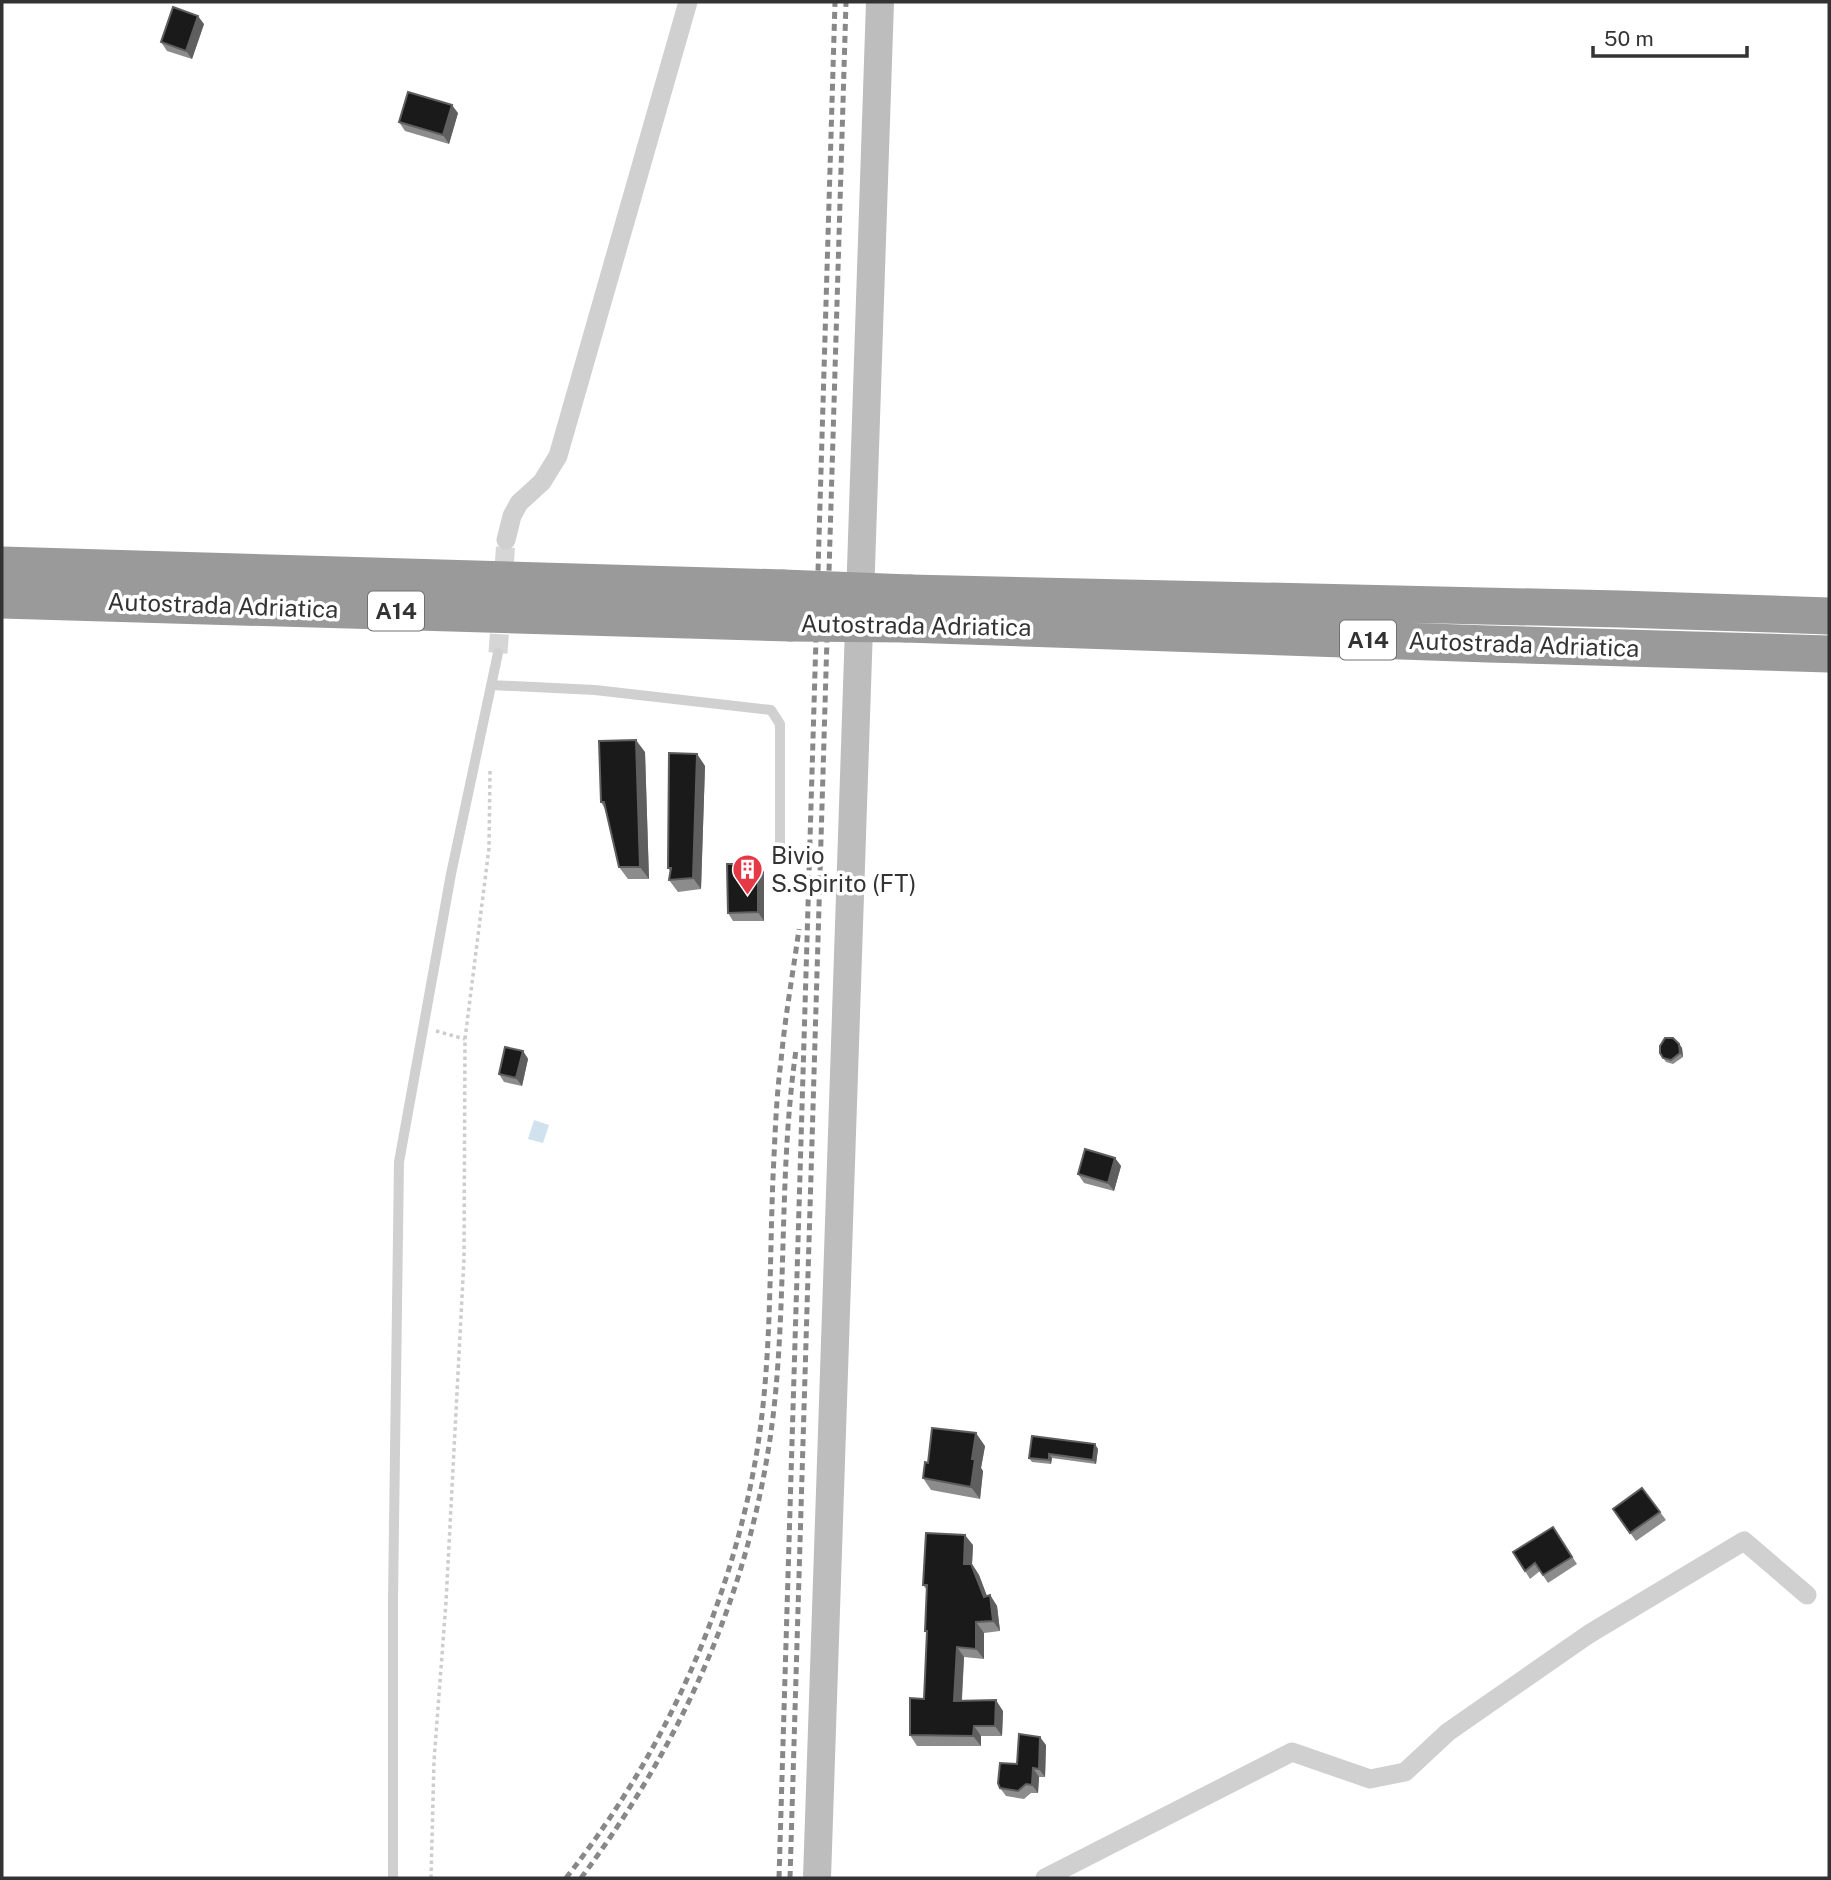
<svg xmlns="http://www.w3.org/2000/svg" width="1831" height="1880" font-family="'Public Sans',sans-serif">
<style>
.water{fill:#cfe2ee}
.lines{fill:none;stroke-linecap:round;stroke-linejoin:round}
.minor-tunnel{stroke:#d6d6d6;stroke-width:19;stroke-dasharray:19 10;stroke-linecap:butt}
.path{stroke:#cdcdcd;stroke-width:3.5;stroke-dasharray:3.5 3.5;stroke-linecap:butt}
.service{stroke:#d0d0d0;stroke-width:10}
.minor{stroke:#d0d0d0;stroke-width:19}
.secondary{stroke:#bdbdbd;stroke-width:28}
.motorway{stroke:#9a9a9a;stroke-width:37}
.rail{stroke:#888;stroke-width:5;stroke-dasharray:7 5;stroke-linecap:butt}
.motorway-bridge{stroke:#9a9a9a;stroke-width:37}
.wall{fill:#8c8c8c}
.shaded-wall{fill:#5f5f5f}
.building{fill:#1a1a1a;stroke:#5f5f5f;stroke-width:2}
.labels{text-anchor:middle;stroke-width:7;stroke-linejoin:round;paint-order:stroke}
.shield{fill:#fff;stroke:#707070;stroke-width:2}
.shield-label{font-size:23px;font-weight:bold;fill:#333}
.street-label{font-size:24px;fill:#333;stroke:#fff}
.poi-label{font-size:24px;fill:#333;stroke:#fff;text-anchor:start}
</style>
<rect width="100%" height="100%" fill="#fff"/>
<path class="water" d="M 534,1120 L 549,1125 L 543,1143 L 528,1139 Z"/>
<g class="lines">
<path class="minor-tunnel" d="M 498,653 L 506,540"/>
<path class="path" d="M 436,1031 L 465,1039
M 431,1878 L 434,1761 L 446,1602 L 464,1259 L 465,1039 L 489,848 L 490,771"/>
<path class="service" d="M 491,685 L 595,690 L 771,710 L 780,724 L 780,844
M 393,1878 L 393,1598 L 399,1162 L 451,874 L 498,653"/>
<path class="minor" d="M 506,540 L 512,516 L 519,503 L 542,482 L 558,456 L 688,2
M 1045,1878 L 1292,1752 L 1370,1779 L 1405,1772 L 1448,1732 L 1589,1634 L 1744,1541 L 1807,1595"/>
<path class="secondary" d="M 817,1878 L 880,2"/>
<path class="motorway" d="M 2,565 L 783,588
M 910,593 L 1620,609 L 1829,616
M 2,600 L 790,623
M 906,624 L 1488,644 L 1829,654"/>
<path class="rail" d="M 566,1878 C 660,1759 726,1617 754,1468 C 772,1372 769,1274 773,1177 C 775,1138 776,1099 781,1061 C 785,1017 793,973 799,929
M 581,1878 C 689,1734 760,1569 776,1388 C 786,1275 780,1162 796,1050
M 779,1878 L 835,2
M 790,1878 L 846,2"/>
<path class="motorway-bridge" d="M 783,588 L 910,593
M 790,623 L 906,624"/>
</g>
<path class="wall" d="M 204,24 L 192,59 L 167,51 L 161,42 Z
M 458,113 L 449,144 L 405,131 L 399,122 Z
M 645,752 L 649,879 L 628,879 L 619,867 L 606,811 L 601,802 Z
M 697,754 L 705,766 L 701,889 L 678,892 L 669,880 L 671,872 L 668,868 Z
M 764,872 L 764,921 L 733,921 L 728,913 Z
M 1679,1044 L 1682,1048 L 1683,1057 L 1673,1064 L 1666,1062 L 1660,1053 Z
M 523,1051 L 528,1059 L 522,1086 L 504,1082 L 499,1074 Z
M 1115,1158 L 1121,1166 L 1114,1191 L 1084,1183 L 1078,1174 Z
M 1032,1436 L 1098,1449 L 1096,1464 L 1052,1458 L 1051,1464 L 1032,1462 L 1029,1458 Z
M 985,1446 L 981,1468 L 983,1471 L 980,1499 L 931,1490 L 923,1478 L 928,1463 Z
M 1642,1488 L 1666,1520 L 1636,1541 L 1613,1509 Z
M 1553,1527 L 1577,1564 L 1548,1583 L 1540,1571 L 1530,1579 L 1525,1571 Z
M 973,1545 L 972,1564 L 979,1575 L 987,1596 L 990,1595 L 997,1606 L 1000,1631 L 984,1633 L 984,1659 L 964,1657 L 962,1701 L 1003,1711 L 1002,1736 L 981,1736 L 981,1746 L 917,1746 L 910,1735 L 924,1699 L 927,1634 L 925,1631 L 927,1590 L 923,1585 Z
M 1046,1745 L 1045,1777 L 1039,1777 L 1038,1793 L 1031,1793 L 1024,1799 L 1006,1796 L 1000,1788 L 1017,1764 Z"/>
<path class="shaded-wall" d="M 198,16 L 204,24 L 192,59 L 186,51 Z
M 452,105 L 458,113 L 449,144 L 443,135 Z
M 636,740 L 645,752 L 649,879 L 640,867 Z
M 697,754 L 705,766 L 701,889 L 693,878 Z
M 758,864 L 764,872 L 764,921 L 758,912 Z
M 1679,1044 L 1682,1048 L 1683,1057 L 1680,1053 Z
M 523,1051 L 528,1059 L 522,1086 L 516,1078 Z
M 1115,1158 L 1121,1166 L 1114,1191 L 1108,1183 Z
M 976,1433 L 985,1446 L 981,1468 L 983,1471 L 980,1499 L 971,1487 L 972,1459 Z
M 1095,1444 L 1098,1449 L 1096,1464 L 1093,1460 Z
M 1049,1454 L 1052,1458 L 1051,1464 L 1049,1460 Z
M 965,1535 L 973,1545 L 972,1564 L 979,1575 L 991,1607 L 964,1564 Z
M 990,1595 L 997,1606 L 1000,1631 L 993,1621 Z
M 976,1622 L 984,1633 L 984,1659 L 976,1649 Z
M 957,1647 L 964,1657 L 961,1711 L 954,1701 Z
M 996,1700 L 1003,1711 L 1002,1736 L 995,1726 Z
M 974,1726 L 981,1736 L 981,1746 L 973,1736 Z
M 1040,1737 L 1046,1745 L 1045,1777 L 1039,1769 Z
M 1033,1768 L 1039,1777 L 1038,1793 L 1032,1785 Z"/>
<path class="building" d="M 173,7 L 198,16 L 186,51 L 161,42 Z
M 408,92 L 452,105 L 443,135 L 399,122 Z
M 636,740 L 640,867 L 619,867 L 604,802 L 601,802 L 599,741 Z
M 669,753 L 697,754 L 693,878 L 669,880 L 671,868 L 668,868 Z
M 727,864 L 758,864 L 758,912 L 728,913 Z
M 1665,1038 L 1673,1038 L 1679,1044 L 1680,1053 L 1671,1060 L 1663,1058 L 1660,1053 L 1660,1046 Z
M 505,1047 L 523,1051 L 516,1078 L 499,1074 Z
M 1085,1149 L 1115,1158 L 1108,1183 L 1078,1174 Z
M 932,1428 L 976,1433 L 972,1459 L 975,1459 L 971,1487 L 923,1478 L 925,1462 L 928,1463 Z
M 1032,1436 L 1095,1444 L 1093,1460 L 1049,1454 L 1049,1460 L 1029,1458 Z
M 1642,1488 L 1660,1512 L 1630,1533 L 1613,1509 Z
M 1553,1527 L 1572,1557 L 1543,1575 L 1535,1563 L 1525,1571 L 1513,1552 Z
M 926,1533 L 965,1535 L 964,1564 L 971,1564 L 984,1597 L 990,1595 L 993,1621 L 976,1622 L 976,1649 L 957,1647 L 954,1701 L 996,1700 L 995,1726 L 974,1726 L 973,1736 L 910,1735 L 910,1698 L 924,1699 L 927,1631 L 925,1631 L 927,1585 L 923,1585 Z
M 1019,1734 L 1040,1737 L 1039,1769 L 1033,1768 L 1032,1785 L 1026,1784 L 1018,1791 L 1000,1788 L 998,1783 L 1000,1763 L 1017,1764 Z"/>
<defs>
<symbol id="building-pin" viewBox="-11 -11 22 30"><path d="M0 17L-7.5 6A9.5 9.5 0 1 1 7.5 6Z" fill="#e63946" stroke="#fff"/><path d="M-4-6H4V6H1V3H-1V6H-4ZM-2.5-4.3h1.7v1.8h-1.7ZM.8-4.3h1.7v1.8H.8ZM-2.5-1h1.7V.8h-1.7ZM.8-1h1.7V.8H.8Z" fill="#fff"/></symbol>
</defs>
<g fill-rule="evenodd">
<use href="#building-pin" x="730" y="852" width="35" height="47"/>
</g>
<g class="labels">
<g class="shield">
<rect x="368" y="591.5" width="56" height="39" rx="5"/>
<rect x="1340" y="620.5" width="56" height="39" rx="5"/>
</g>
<g class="shield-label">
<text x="396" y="619">A14</text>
<text x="1368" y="648">A14</text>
</g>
<g class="street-label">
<text transform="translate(223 606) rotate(2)" y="8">Autostrada Adriatica</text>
<text transform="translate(916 626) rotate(1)" y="8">Autostrada Adriatica</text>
<text transform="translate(1524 645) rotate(2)" y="8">Autostrada Adriatica</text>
</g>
<g class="poi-label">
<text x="771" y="864">Bivio<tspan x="771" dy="28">S.Spirito (FT)</tspan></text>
</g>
</g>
<rect width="1831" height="1880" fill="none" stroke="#333333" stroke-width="7"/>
<path d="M1593 46v10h154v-10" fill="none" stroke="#333333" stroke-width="3.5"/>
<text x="1604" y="46" font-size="21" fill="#333333" stroke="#ffffff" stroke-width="5" paint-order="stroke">50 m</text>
</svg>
